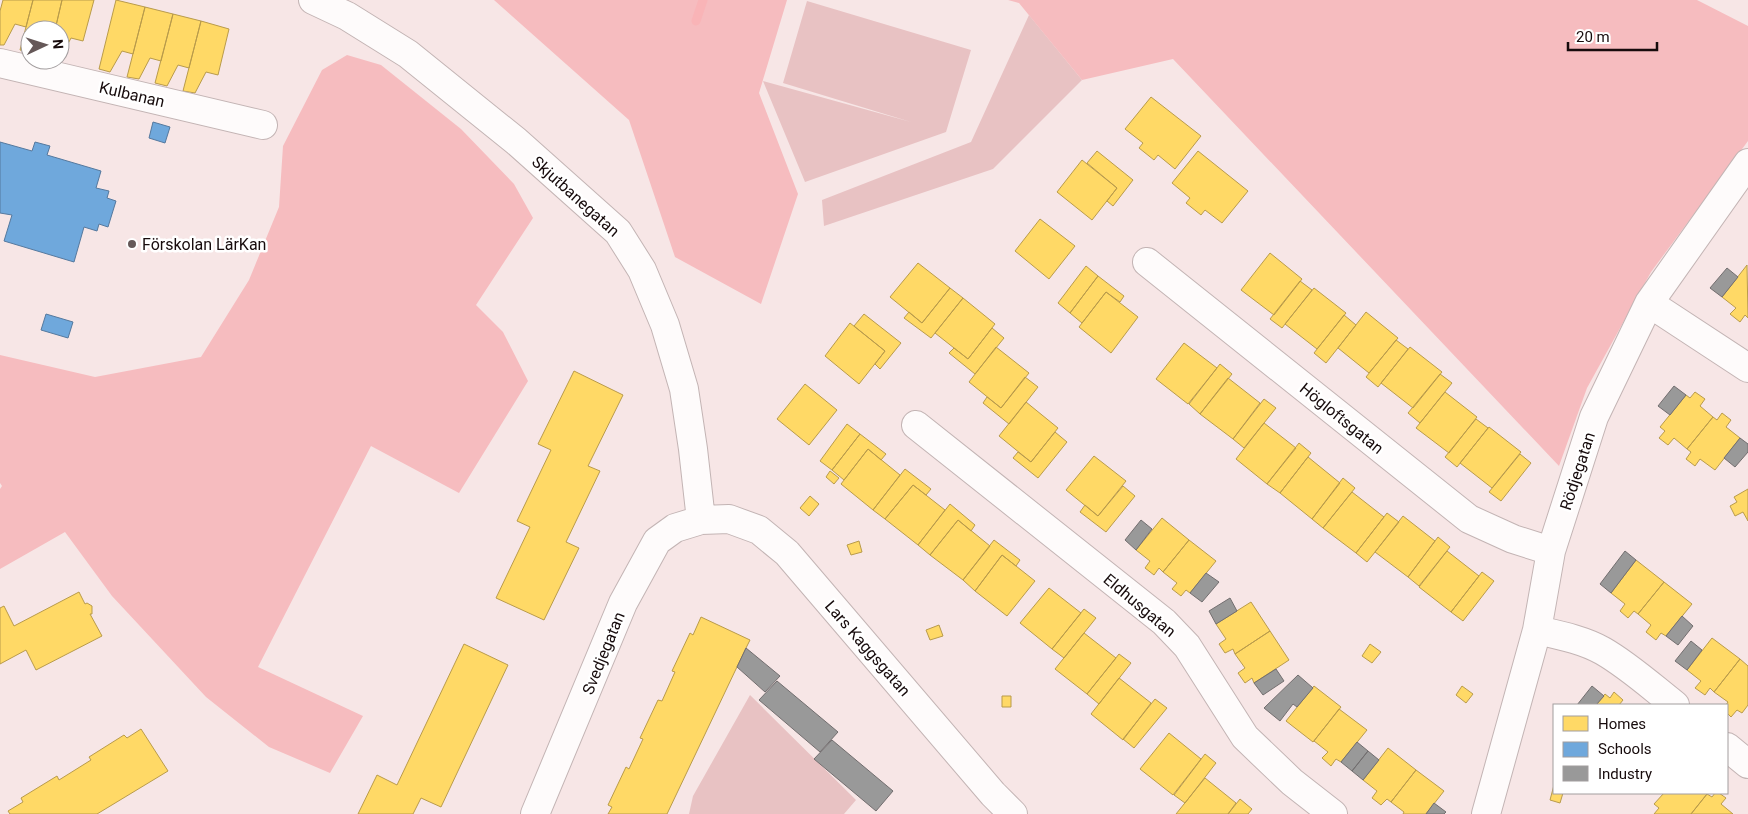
<svg xmlns="http://www.w3.org/2000/svg" width="1748" height="814" font-family="Roboto,sans-serif">
<style>
.green{fill:#e8c2c3}
.forest{fill:#f6bcbf}
.homes{fill:#ffd966;stroke:#b99b4b}
.schools{fill:#6fa8dc;stroke:#55799e}
.industry{fill:#999;stroke:#726e6f}
.lines{fill:none;stroke-linecap:round;stroke-linejoin:round}
.stream{stroke:#f9b4b7;stroke-width:9}
.minor-casing{stroke:#c3b4b4;stroke-width:30}
.minor{stroke:#fefbfb;stroke-width:28}
.poi-dot{fill:#655858;stroke:#fff;stroke-width:2}
.labels{text-anchor:middle;stroke-width:5;stroke-linejoin:round;paint-order:stroke}
.street-label{font-size:16px;fill:#170b0c;stroke:#fff}
.poi-label{font-size:16px;fill:#170b0c;stroke:#fff;text-anchor:start}
</style>
<rect width="100%" height="100%" fill="#f7e6e6"/>
<path class="green" d="M 807,1 L 971,50 L 946,132 L 805,182 L 763,81 L 911,122 L 783,83 Z
M 1029,15 L 1082,80 L 993,169 L 824,226 L 822,200 L 971,142 Z
M 750,695 L 856,800 L 844,814 L 689,814 L 693,796 Z"/>
<path class="forest" d="M 494,0 L 787,0 L 759,93 L 798,194 L 761,304 L 675,257 L 629,120 Z
M 1008,0 L 1697,0 L 1748,26 L 1748,141 L 1651,272 L 1587,388 L 1559,466 L 1173,59 L 1082,80 L 1019,3 Z
M 347,55 L 381,65 L 461,129 L 514,184 L 533,218 L 476,305 L 503,332 L 528,381 L 459,493 L 371,446 L 258,667 L 363,716 L 330,773 L 269,747 L 206,697 L 112,596 L 65,532 L 0,569 L 0,489 L 2,486 L 0,483 L 0,355 L 95,377 L 201,357 L 249,280 L 279,207 L 283,146 L 322,70 Z"/>
<path class="homes" d="M 3,0 L 33,0 L 26,27 L 15,24 L 4,45 L 0,45 L 0,11 Z
M 33,0 L 62,0 L 55,30 L 30,30 L 30,52 L 20,50 Z
M 62,0 L 94,0 L 83,41 L 71,38 L 60,59 L 60,30 L 55,30 Z
M 116,0 L 145,7 L 133,54 L 122,51 L 110,72 L 99,69 Z
M 145,7 L 173,14 L 161,61 L 150,58 L 139,79 L 127,77 Z
M 173,14 L 201,21 L 189,68 L 178,65 L 167,86 L 155,83 Z
M 201,21 L 229,29 L 218,75 L 206,72 L 195,93 L 183,91 Z
M 1151,97 L 1201,136 L 1175,169 L 1158,155 L 1154,160 L 1139,148 L 1143,143 L 1125,129 Z
M 1097,151 L 1133,180 L 1113,206 L 1107,201 L 1117,188 L 1087,163 Z
M 1198,151 L 1248,191 L 1222,223 L 1205,210 L 1201,215 L 1186,203 L 1190,198 L 1172,183 Z
M 1082,160 L 1117,188 L 1092,220 L 1057,192 Z
M 1040,219 L 1075,246 L 1049,279 L 1015,251 Z
M 1270,253 L 1302,279 L 1274,315 L 1241,290 Z
M 918,263 L 950,288 L 922,323 L 890,297 Z
M 1747,265 L 1748,318 L 1745,315 L 1740,322 L 1730,314 L 1736,308 L 1722,297 Z
M 1086,266 L 1098,276 L 1070,313 L 1058,303 Z
M 1098,276 L 1124,296 L 1120,302 L 1106,292 L 1082,323 L 1070,313 Z
M 1300,281 L 1312,290 L 1282,328 L 1270,319 Z
M 950,288 L 963,298 L 931,338 L 904,318 L 909,312 L 922,323 Z
M 1314,288 L 1346,313 L 1317,349 L 1285,324 Z
M 1106,292 L 1138,317 L 1111,353 L 1079,327 Z
M 963,298 L 995,324 L 968,359 L 935,333 Z
M 1366,312 L 1398,338 L 1369,373 L 1338,348 Z
M 864,314 L 901,343 L 880,369 L 875,364 L 885,351 L 854,326 Z
M 1344,315 L 1356,325 L 1326,363 L 1314,353 Z
M 850,323 L 885,351 L 859,384 L 825,356 Z
M 992,328 L 1004,338 L 975,374 L 949,353 L 954,348 L 968,359 Z
M 1396,340 L 1408,349 L 1378,387 L 1366,377 Z
M 1184,343 L 1217,368 L 1188,404 L 1156,379 Z
M 996,347 L 1029,373 L 1001,408 L 969,382 Z
M 1410,347 L 1442,372 L 1413,408 L 1381,383 Z
M 1220,364 L 1232,374 L 1200,414 L 1189,404 Z
M 574,371 L 623,395 L 588,466 L 600,471 L 566,542 L 579,548 L 544,620 L 496,598 L 530,527 L 517,521 L 551,450 L 538,444 Z
M 1440,374 L 1452,383 L 1420,423 L 1408,413 Z
M 1025,377 L 1038,387 L 1009,424 L 983,403 L 987,397 L 1001,408 Z
M 1228,378 L 1260,403 L 1233,439 L 1200,414 Z
M 805,384 L 837,410 L 809,445 L 777,419 Z
M 1445,392 L 1477,417 L 1449,453 L 1416,428 Z
M 1695,392 L 1705,399 L 1700,406 L 1713,417 L 1687,449 L 1674,438 L 1668,445 L 1659,438 L 1665,431 L 1660,427 L 1686,395 L 1690,398 Z
M 1264,399 L 1276,408 L 1244,448 L 1233,439 Z
M 1026,402 L 1058,428 L 1031,462 L 999,436 Z
M 1722,413 L 1731,420 L 1726,427 L 1740,438 L 1715,470 L 1700,459 L 1695,466 L 1686,459 L 1691,452 L 1687,449 L 1713,417 L 1717,420 Z
M 1476,419 L 1488,428 L 1457,467 L 1445,457 Z
M 1264,423 L 1296,448 L 1267,484 L 1236,459 Z
M 847,424 L 860,434 L 832,470 L 820,461 Z
M 1489,427 L 1521,452 L 1492,488 L 1460,463 Z
M 1055,432 L 1067,442 L 1038,478 L 1013,458 L 1018,452 L 1031,462 Z
M 860,434 L 886,454 L 881,460 L 868,449 L 844,480 L 832,470 Z
M 1299,443 L 1311,453 L 1280,493 L 1267,484 Z
M 868,449 L 900,475 L 873,510 L 841,484 Z
M 1520,454 L 1531,463 L 1501,501 L 1489,492 Z
M 1094,456 L 1126,481 L 1098,516 L 1066,490 Z
M 1308,457 L 1340,483 L 1312,519 L 1280,493 Z
M 905,469 L 931,489 L 926,495 L 913,485 L 885,519 L 873,510 Z
M 830,471 L 839,478 L 834,484 L 826,477 Z
M 1343,478 L 1355,488 L 1323,528 L 1312,519 Z
M 913,485 L 945,510 L 918,545 L 885,519 Z
M 1123,486 L 1135,496 L 1106,532 L 1080,512 L 1085,505 L 1098,516 Z
M 1748,489 L 1748,521 L 1743,512 L 1735,516 L 1730,506 L 1737,502 L 1734,497 Z
M 1352,492 L 1384,517 L 1356,553 L 1323,528 Z
M 810,496 L 819,504 L 809,516 L 800,508 Z
M 950,504 L 975,525 L 971,531 L 958,520 L 930,555 L 918,545 Z
M 1387,513 L 1399,522 L 1367,562 L 1356,553 Z
M 1403,516 L 1435,541 L 1408,577 L 1375,552 Z
M 1162,518 L 1189,540 L 1163,572 L 1159,568 L 1154,575 L 1145,568 L 1150,561 L 1136,550 Z
M 958,520 L 990,546 L 963,580 L 930,555 Z
M 1438,537 L 1450,547 L 1419,586 L 1408,577 Z
M 994,540 L 1020,560 L 1016,566 L 1002,555 L 975,591 L 963,580 Z
M 1189,540 L 1216,561 L 1190,593 L 1186,590 L 1181,596 L 1172,589 L 1177,583 L 1163,572 Z
M 859,541 L 862,552 L 851,555 L 847,545 Z
M 1447,551 L 1479,576 L 1451,612 L 1419,587 Z
M 1002,555 L 1035,581 L 1007,616 L 975,591 Z
M 1636,560 L 1664,582 L 1638,614 L 1634,611 L 1628,618 L 1620,611 L 1625,604 L 1611,593 Z
M 1482,572 L 1494,581 L 1463,621 L 1451,612 Z
M 1664,582 L 1692,604 L 1666,636 L 1661,633 L 1656,640 L 1646,632 L 1651,625 L 1638,614 Z
M 1049,588 L 1081,613 L 1052,649 L 1020,623 Z
M 79,592 L 85,604 L 87,603 L 92,606 L 92,614 L 90,614 L 102,636 L 36,670 L 26,650 L 0,664 L 0,608 L 4,606 L 14,626 Z
M 1251,602 L 1270,631 L 1235,654 L 1233,649 L 1225,653 L 1219,644 L 1226,639 L 1216,624 Z
M 1084,609 L 1096,618 L 1064,658 L 1052,649 Z
M 701,617 L 750,640 L 746,648 L 667,814 L 608,814 L 612,807 L 608,805 L 626,767 L 629,769 L 643,739 L 640,738 L 658,700 L 662,701 L 675,672 L 672,671 L 690,633 L 693,635 Z
M 939,625 L 943,636 L 930,640 L 926,630 Z
M 1270,631 L 1289,660 L 1254,683 L 1252,678 L 1245,683 L 1238,673 L 1245,668 L 1235,654 Z
M 1084,633 L 1116,658 L 1087,694 L 1055,669 Z
M 1712,638 L 1740,659 L 1714,692 L 1710,688 L 1705,695 L 1695,688 L 1701,681 L 1687,670 Z
M 464,644 L 508,665 L 441,807 L 421,798 L 413,814 L 358,814 L 377,775 L 397,785 Z
M 1370,644 L 1381,652 L 1372,663 L 1362,656 Z
M 1119,654 L 1131,663 L 1099,704 L 1087,694 Z
M 1740,659 L 1748,666 L 1748,705 L 1742,713 L 1737,710 L 1731,717 L 1727,713 L 1726,705 L 1728,702 L 1714,692 Z
M 1119,678 L 1151,703 L 1123,740 L 1091,714 Z
M 1314,686 L 1341,707 L 1313,742 L 1286,721 Z
M 1462,686 L 1473,694 L 1466,703 L 1456,695 Z
M 1614,692 L 1623,700 L 1619,705 L 1596,705 L 1605,694 L 1610,698 Z
M 1002,696 L 1011,696 L 1011,707 L 1002,707 Z
M 1155,699 L 1167,708 L 1134,748 L 1123,739 Z
M 1339,709 L 1367,730 L 1341,762 L 1336,759 L 1331,766 L 1322,758 L 1328,752 L 1314,741 Z
M 141,729 L 168,771 L 97,814 L 10,814 L 8,811 L 23,802 L 21,798 L 57,776 L 59,780 L 91,760 L 89,757 L 124,735 L 127,738 Z
M 1169,733 L 1201,759 L 1173,795 L 1140,769 Z
M 1388,748 L 1416,770 L 1391,802 L 1387,799 L 1381,805 L 1372,798 L 1377,791 L 1363,780 Z
M 1205,754 L 1216,763 L 1185,803 L 1174,795 Z
M 1416,770 L 1444,791 L 1426,814 L 1403,814 L 1404,812 L 1391,802 Z
M 1205,778 L 1236,803 L 1228,814 L 1176,814 Z
M 1554,785 L 1554,793 L 1563,793 L 1560,803 L 1550,800 Z
M 1664,793 L 1706,793 L 1707,794 L 1691,814 L 1654,814 L 1659,808 L 1654,804 Z
M 1715,793 L 1719,793 L 1726,798 L 1721,804 L 1733,814 L 1691,814 L 1707,794 L 1712,797 Z
M 1240,799 L 1252,809 L 1248,814 L 1228,814 Z"/>
<path class="schools" d="M 153,122 L 170,127 L 165,143 L 149,138 Z
M 0,142 L 32,151 L 35,142 L 50,146 L 47,155 L 101,171 L 96,188 L 109,191 L 107,198 L 116,201 L 108,227 L 99,224 L 97,231 L 84,227 L 74,262 L 4,241 L 12,215 L 0,213 Z
M 46,314 L 73,322 L 68,338 L 41,330 Z"/>
<path class="industry" d="M 1727,268 L 1738,277 L 1722,297 L 1710,288 Z
M 1674,386 L 1686,395 L 1670,415 L 1658,406 Z
M 1740,438 L 1748,444 L 1748,452 L 1735,467 L 1724,458 Z
M 1141,520 L 1152,529 L 1136,550 L 1125,540 Z
M 1625,551 L 1636,560 L 1611,593 L 1600,584 Z
M 1206,573 L 1219,582 L 1202,602 L 1190,593 Z
M 1230,598 L 1237,611 L 1216,624 L 1209,611 Z
M 1682,616 L 1693,626 L 1678,645 L 1666,636 Z
M 1691,641 L 1702,650 L 1687,670 L 1675,661 Z
M 746,648 L 780,676 L 765,692 L 737,667 Z
M 1276,669 L 1284,681 L 1263,695 L 1254,683 Z
M 1298,675 L 1313,688 L 1297,707 L 1293,704 L 1280,721 L 1264,708 Z
M 777,681 L 838,732 L 820,752 L 759,700 Z
M 1592,686 L 1604,696 L 1596,705 L 1577,705 Z
M 832,740 L 893,791 L 876,811 L 814,759 Z
M 1357,742 L 1368,751 L 1352,771 L 1341,762 Z
M 1368,751 L 1379,760 L 1363,780 L 1352,771 Z
M 1434,803 L 1446,812 L 1444,814 L 1426,814 Z"/>
<g class="lines">
<path class="stream" d="M 696,21 L 703,0"/>
<defs>
<path id="minor" d="M 313,0 L 347,16 L 408,54 L 516,141 L 618,232 L 642,270 L 665,325 L 684,389 L 693,449 L 701,520
M 0,63 L 263,125
M 1147,262 L 1469,519 L 1513,539 L 1551,551
M 1649,303 L 1748,368
M 916,425 L 1164,622 L 1187,646 L 1245,737 L 1292,782 L 1333,814
M 1537,630 C 1559,635 1584,640 1603,651 C 1629,666 1652,687 1675,705
M 1727,747 L 1748,764
M 535,814 L 623,603 L 657,541 L 675,528 L 701,520 L 729,519 L 759,530 L 787,553 L 993,794 L 1013,814
M 1486,814 L 1537,630 L 1551,551 L 1594,417 L 1649,303 L 1748,163"/>
</defs>
<use href="#minor" class="minor-casing"/>
<use href="#minor" class="minor"/>
</g>
<circle class="poi-dot" cx="132" cy="244" r="5"/>
<g class="labels">
<g class="street-label">
<text transform="translate(132 94) rotate(13)" y="6">Kulbanan</text>
<text transform="translate(576 196) rotate(42)" y="6">Skjutbanegatan</text>
<text transform="translate(1342 418) rotate(39)" y="6">Högloftsgatan</text>
<text transform="translate(1577 471) rotate(-72)" y="6">Rödjegatan</text>
<text transform="translate(1140 605) rotate(40)" y="6">Eldhusgatan</text>
<text transform="translate(868 648) rotate(49)" y="6">Lars Kaggsgatan</text>
<text transform="translate(603 653) rotate(-68)" y="6">Svedjegatan</text>
</g>
<g class="poi-label">
<text x="142" y="250">Förskolan LärKan</text>
</g>
</g>
<rect x="1553" y="704" width="175" height="90" fill="#ffffff" stroke="#a29d9e"/>
<rect x="1563" y="716" width="25" height="15" fill="#ffd966" stroke="#a29d9e"/>
<text x="1598" y="729" font-size="15" fill="#170b0c">Homes</text>
<rect x="1563" y="742" width="25" height="15" fill="#6fa8dc" stroke="#a29d9e"/>
<text x="1598" y="754" font-size="15" fill="#170b0c">Schools</text>
<rect x="1563" y="766" width="25" height="15" fill="#999999" stroke="#a29d9e"/>
<text x="1598" y="779" font-size="15" fill="#170b0c">Industry</text>
<g transform="translate(45 45) rotate(86)"><circle r="24" fill="#ffffff" stroke="#a29d9e"/>
<path d="M0-4L9 19L0 12L-9 19Z" fill="#655858"/>
<text y="-8" font-size="14" font-weight="bold" text-anchor="middle" fill="#170b0c">N</text>
</g>
<path d="M1568 42v8h89v-8" fill="none" stroke="#170b0c" stroke-width="2.5"/>
<text x="1576" y="42" font-size="15" fill="#170b0c" stroke="#ffffff" stroke-width="4" paint-order="stroke">20 m</text>
</svg>
